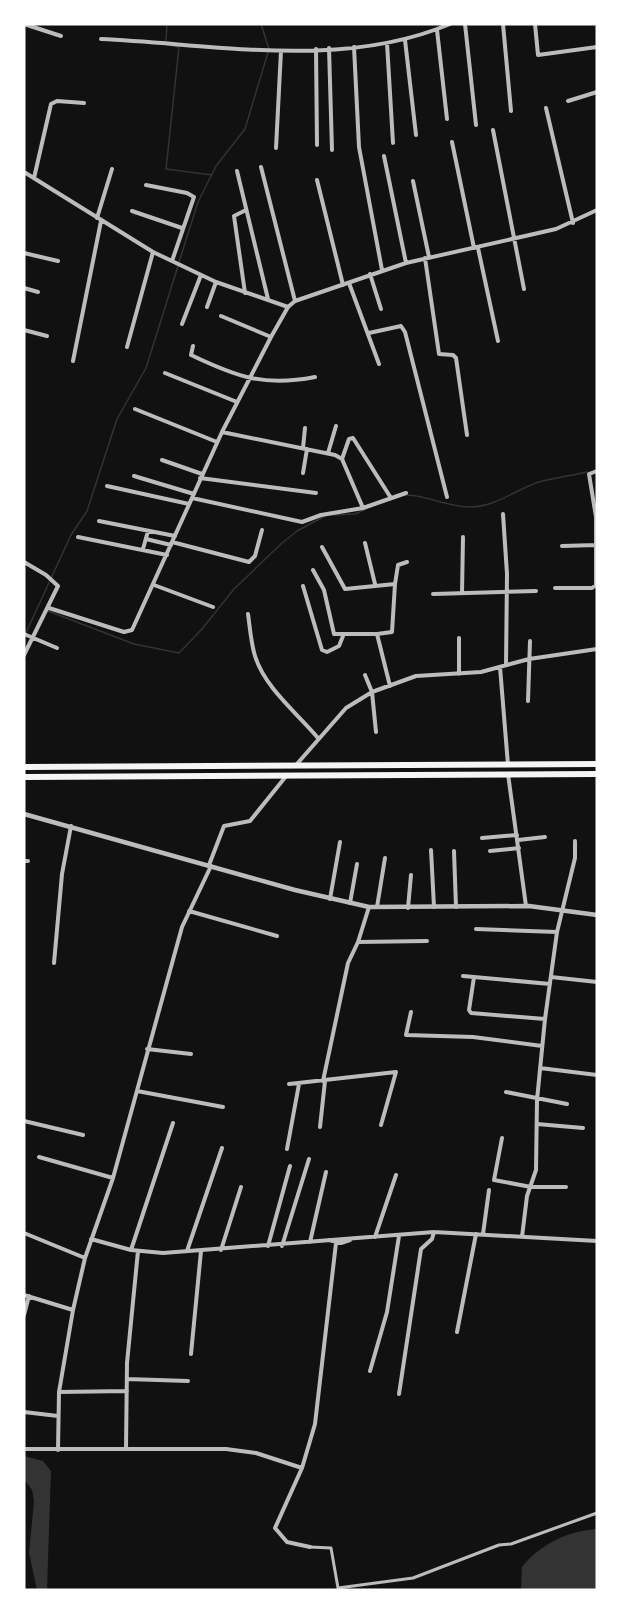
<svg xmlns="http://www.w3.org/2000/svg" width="621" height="1614" font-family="'Asap Condensed',sans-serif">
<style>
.water{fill:#333}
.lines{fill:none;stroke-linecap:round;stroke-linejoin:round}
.stream{stroke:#333;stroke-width:1.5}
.pedestrian{stroke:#bcbcbc;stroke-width:3}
.minor{stroke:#bcbcbc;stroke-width:4}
.tertiary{stroke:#bcbcbc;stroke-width:4.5}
.trunk{stroke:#f5f5f5;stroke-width:6}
</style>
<rect width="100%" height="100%" fill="#111"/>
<path class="water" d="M 24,1456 L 43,1461 L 51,1471 L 47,1590 L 37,1590 L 29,1553 L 34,1501 L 32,1490 L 24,1479 Z
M 597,1529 L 597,1590 L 521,1590 L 522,1567 C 540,1544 568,1531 597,1529 Z"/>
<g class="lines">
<path class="stream" d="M 166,40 L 167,24
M 167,45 L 179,47 L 166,169 L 212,175
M 179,262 L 198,202 L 216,166 L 245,129 L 269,49 L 261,24
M 407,495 C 430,496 447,507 471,507 C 496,506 514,491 536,483 C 552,478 570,476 587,472
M 330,515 L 355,514 L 366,509
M 48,611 L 134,644 L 179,653 L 202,629 L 234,589 L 282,543 L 297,531 L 325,516
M 24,637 L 71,535 L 87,511 L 117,419 L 146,368 L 178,266"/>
<path class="pedestrian" d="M 310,1547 L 331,1548 L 338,1588 L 413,1578 L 499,1545 L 511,1544 L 597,1513"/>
<path class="minor" d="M 24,24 L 61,36
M 465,24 L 476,125
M 503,24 L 511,111
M 535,24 L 538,55 L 597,47
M 437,30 L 447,119
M 101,39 C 215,44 341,70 450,24
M 405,40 L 416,135
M 387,43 L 393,143
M 354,47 L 359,147 L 382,270
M 329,48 L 332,150
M 316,49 L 317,145
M 568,101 L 597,92
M 546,108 L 573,223
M 493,130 L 524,289
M 452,142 L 474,248
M 276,148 L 281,51
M 384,156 L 406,263
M 261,167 L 295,301
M 237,171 L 268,299
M 24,172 L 153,252 L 216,282 L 288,307
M 34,178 L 51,104 L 57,101 L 84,103
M 317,180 L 343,285
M 413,181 L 429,257
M 146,185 L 187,193 L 194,197 L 172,261
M 132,211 L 182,228
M 97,218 L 112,169
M 478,248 L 498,341
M 24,253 L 58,261
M 425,258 L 439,354 L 453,355 L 456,358 L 467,435
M 370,274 L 381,309
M 349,283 L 379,364
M 24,288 L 38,292
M 245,293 L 234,216 L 246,210
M 207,307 L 216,282
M 221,316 L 271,337
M 182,324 L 201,275
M 24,330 L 47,336
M 369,333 L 401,326 L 405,332 L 447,497
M 193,346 L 191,355 C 237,377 264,387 315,377
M 127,347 L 153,252
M 73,361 L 101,221
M 165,373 L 237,402
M 135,409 L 217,442
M 222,432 L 335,455 L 342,459 L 363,508
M 303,448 L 305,428
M 328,453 L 336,426
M 342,459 L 349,439 L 353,438 L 391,498
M 162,460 L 202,474
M 303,473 L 307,449
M 134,476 L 194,494
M 200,478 L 316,493
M 107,486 L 189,504
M 192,498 L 302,522 L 321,515 L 363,508 L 406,493
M 503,514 L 507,574 L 506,665
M 99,521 L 175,536
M 78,537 L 167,555
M 146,539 L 171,545
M 172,542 L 249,562 L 255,556 L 262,530
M 365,543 L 375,584
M 562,546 L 596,545
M 143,549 L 148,531
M 24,562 L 46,575 L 58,586 L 24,655
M 313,570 L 324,590 L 334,634 L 377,634 L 392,632 L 395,584 L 345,589 L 322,547
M 395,584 L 398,565 L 407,562
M 154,585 L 213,607
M 303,586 L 322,650 L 327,652 L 339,646 L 343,636
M 555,588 L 592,588 L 596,585 L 596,517 L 589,474 L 597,471
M 462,593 L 463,537
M 433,594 L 536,591
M 49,608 L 124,632 L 132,630 L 222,432 L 271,337 L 288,307 L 295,301 L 406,263 L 556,229 L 597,210
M 248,614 C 250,628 251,643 255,656 C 265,688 297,713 318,738
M 24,634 L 57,648
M 377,634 L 390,686
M 459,638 L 459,674
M 500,667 L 508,765
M 365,675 L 372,692 L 376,732
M 528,701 L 530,641
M 296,765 L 346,708 L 372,692 L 416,676 L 481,672 L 529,659 L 597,649
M 508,774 L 526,906
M 482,838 L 517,835
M 518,840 L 545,837
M 431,850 L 434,907
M 454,851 L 456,907
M 490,851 L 519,848
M 24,861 L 28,861
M 209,865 L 224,826 L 250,821 L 287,775
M 330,899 L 340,842
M 350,903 L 357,864
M 377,907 L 385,858
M 408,908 L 411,875
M 189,911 L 277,936
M 476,929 L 557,932
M 358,942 L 427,941
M 54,963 L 62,874 L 71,826
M 463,976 L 474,977
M 551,977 L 597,982
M 411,1012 L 406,1035 L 473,1037 L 542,1046
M 545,1019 L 471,1013 L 469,1010 L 474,977 L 550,984
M 147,1049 L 191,1054
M 540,1068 L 597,1075
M 323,1081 L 348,963 L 358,942 L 369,907
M 289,1084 L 396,1072 L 381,1125
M 137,1091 L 223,1107
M 506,1092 L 567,1104
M 24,1121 L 83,1135
M 537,1124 L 583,1128
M 320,1127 L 325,1081
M 502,1138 L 494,1180 L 531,1187 L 566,1187
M 287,1149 L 299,1084
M 39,1157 L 113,1178
M 24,1233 L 85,1258
M 483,1234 L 489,1190
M 375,1237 L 396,1175
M 522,1237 L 527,1196 L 536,1170 L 537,1100 L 545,1019 L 557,932 L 575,858 L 575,841
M 91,1239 L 131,1250 L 163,1253 L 434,1232 L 597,1241
M 329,1240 L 341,1243 L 350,1240
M 310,1242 L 326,1172
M 268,1246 L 290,1166
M 282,1246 L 309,1159
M 131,1250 L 173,1123
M 221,1250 L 241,1187
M 187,1251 L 222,1148
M 24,1295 L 73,1310
M 24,1315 L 29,1296
M 457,1332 L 476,1234
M 191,1354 L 201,1251
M 370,1371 L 387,1312 L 399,1236
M 127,1379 L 188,1381
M 59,1392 L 127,1391
M 399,1394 L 421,1249 L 432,1239 L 434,1232
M 24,1412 L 58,1416
M 126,1448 L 127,1363 L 138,1251
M 24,1449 L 226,1449 L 256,1453 L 302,1468
M 58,1450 L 59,1392 L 73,1310 L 85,1258 L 113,1178 L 182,927 L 211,866
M 310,1547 L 287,1542 L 275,1528 L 302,1468 L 315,1424 L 336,1243"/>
<path class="tertiary" d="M 24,814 L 295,890 L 369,907 L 529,906 L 597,915"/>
<path class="trunk" d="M 24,767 L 597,764
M 24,777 L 597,774"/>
</g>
<rect width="621" height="1614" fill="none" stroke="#ffffff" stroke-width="51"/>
</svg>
